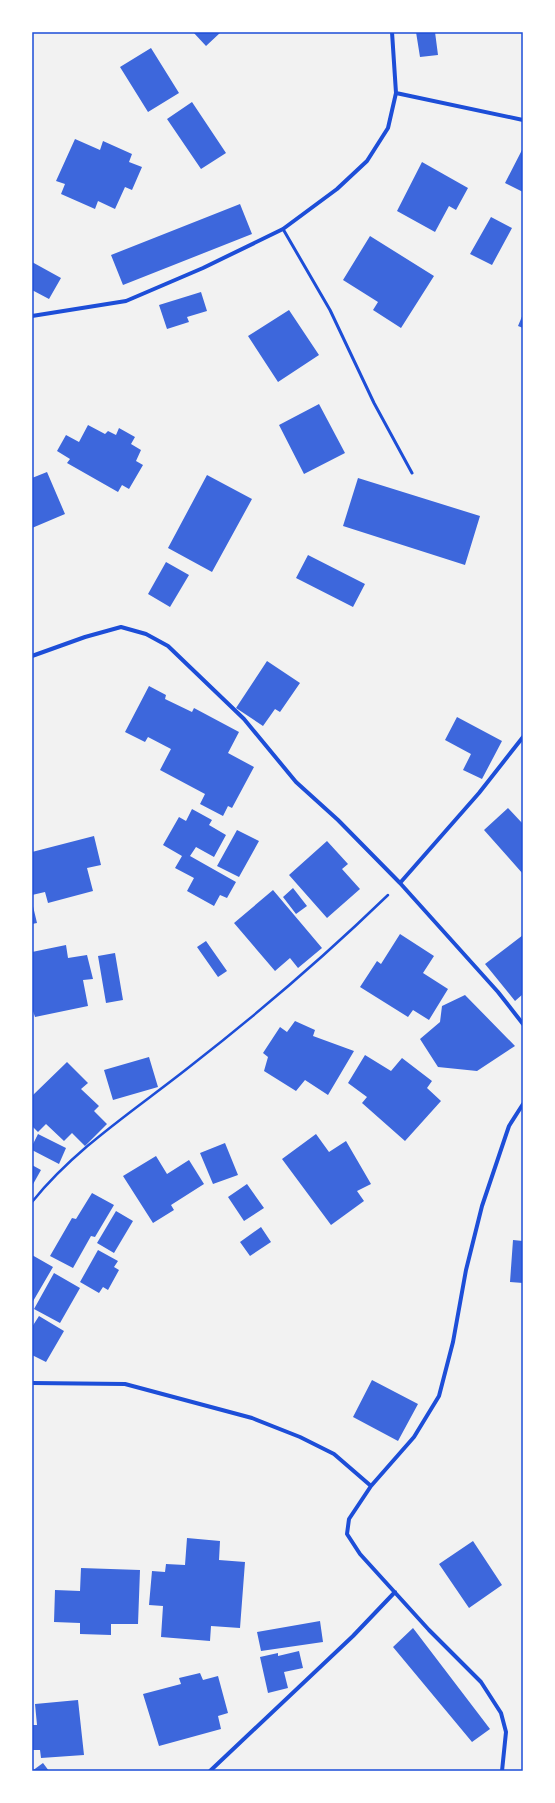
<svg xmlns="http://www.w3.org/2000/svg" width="555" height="1803" font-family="Overpass,sans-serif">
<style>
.building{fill:#3d67dc}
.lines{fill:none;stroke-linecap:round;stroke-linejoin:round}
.path{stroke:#1d4ed8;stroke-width:2.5}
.service{stroke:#1d4ed8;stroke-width:3}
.minor{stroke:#1d4ed8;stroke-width:4}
.neatline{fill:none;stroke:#1d4ed8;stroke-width:1.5}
</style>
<rect width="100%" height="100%" fill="#f2f2f2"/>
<path class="building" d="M 193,32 L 221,32 L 206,46 Z
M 416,32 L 435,32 L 438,55 L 420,57 Z
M 151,48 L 179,93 L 148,112 L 120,67 Z
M 192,102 L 226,153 L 201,169 L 167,119 Z
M 75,139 L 100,150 L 103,141 L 132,154 L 129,162 L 142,167 L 132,190 L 125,187 L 115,209 L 98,201 L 95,209 L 61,194 L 65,184 L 56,181 Z
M 523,148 L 523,192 L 505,183 Z
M 422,162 L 468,188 L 456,210 L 449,206 L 435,232 L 397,211 Z
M 240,204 L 252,234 L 123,285 L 111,255 Z
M 491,217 L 512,228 L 492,265 L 470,254 Z
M 370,236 L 434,276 L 401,328 L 373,310 L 378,302 L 343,280 Z
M 32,262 L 61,278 L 49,299 L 32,290 Z
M 201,292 L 207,311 L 187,317 L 189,322 L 167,329 L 159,305 Z
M 289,310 L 319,355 L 278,382 L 248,336 Z
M 523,314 L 523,328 L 518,326 Z
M 319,404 L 345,453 L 304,474 L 279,425 Z
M 88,425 L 105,434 L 108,431 L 116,435 L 119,428 L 135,437 L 131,444 L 141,450 L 136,461 L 143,465 L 129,489 L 122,485 L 118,492 L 67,463 L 70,459 L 57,451 L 66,435 L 79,442 Z
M 47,472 L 65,514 L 32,528 L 32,478 Z
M 207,475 L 252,499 L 212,572 L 168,548 Z
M 358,478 L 480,516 L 465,565 L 343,526 Z
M 308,555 L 365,584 L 353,607 L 296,578 Z
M 166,562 L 189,575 L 170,607 L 148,594 Z
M 267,661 L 300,683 L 280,712 L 275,709 L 263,726 L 236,708 Z
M 149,686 L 166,695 L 165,699 L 192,712 L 194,708 L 239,732 L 228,753 L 254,767 L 232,808 L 228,806 L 223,816 L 200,804 L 205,794 L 160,770 L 171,749 L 148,737 L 145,742 L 125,732 Z
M 457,717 L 502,741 L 482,779 L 463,770 L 471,754 L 445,740 Z
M 508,808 L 523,824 L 523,874 L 484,830 Z
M 192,809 L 212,820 L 209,825 L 226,835 L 214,857 L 196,847 L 190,856 L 236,882 L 227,898 L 220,895 L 214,906 L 187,891 L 194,878 L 175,868 L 182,856 L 163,845 L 179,817 L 186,821 Z
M 237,830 L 259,841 L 239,877 L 217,866 Z
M 94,836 L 101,865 L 87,868 L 93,891 L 48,903 L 45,892 L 32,895 L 32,852 Z
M 327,841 L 348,864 L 342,869 L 360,889 L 327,918 L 289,875 Z
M 293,888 L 307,906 L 296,914 L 283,897 Z
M 273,890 L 322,948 L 298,968 L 290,958 L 275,971 L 234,923 Z
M 32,902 L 37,923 L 32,924 Z
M 400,934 L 434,956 L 423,973 L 448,989 L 429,1020 L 413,1010 L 408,1017 L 360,987 L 377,961 L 381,964 Z
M 523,935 L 523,994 L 515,1001 L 485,964 Z
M 206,941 L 227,971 L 218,977 L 197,947 Z
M 66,945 L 68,958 L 87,955 L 93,979 L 83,980 L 88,1006 L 35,1017 L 32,1008 L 32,952 Z
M 115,953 L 123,1000 L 106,1003 L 98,956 Z
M 465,995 L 515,1046 L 477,1071 L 438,1067 L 420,1039 L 440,1022 L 442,1006 Z
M 295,1021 L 315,1030 L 313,1036 L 354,1051 L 328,1095 L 305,1080 L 296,1091 L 264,1071 L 268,1057 L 263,1053 L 280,1027 L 287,1032 Z
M 365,1055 L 391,1071 L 402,1058 L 432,1081 L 427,1088 L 441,1101 L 405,1141 L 362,1103 L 367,1097 L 348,1083 Z
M 149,1057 L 158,1087 L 113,1100 L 104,1070 Z
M 67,1062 L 88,1083 L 81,1089 L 99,1106 L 94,1111 L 107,1124 L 85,1146 L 72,1133 L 64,1141 L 46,1124 L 38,1132 L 32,1126 L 32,1096 Z
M 38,1134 L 66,1148 L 59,1164 L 32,1150 L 32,1146 Z
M 316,1134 L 329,1152 L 346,1141 L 371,1184 L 357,1191 L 364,1201 L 331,1225 L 282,1159 Z
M 225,1143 L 238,1175 L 213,1184 L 200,1153 Z
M 156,1156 L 167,1174 L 189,1160 L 204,1184 L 171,1205 L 174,1210 L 153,1223 L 123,1176 Z
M 32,1165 L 41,1170 L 32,1186 Z
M 247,1184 L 264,1208 L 244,1221 L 228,1197 Z
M 92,1193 L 114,1205 L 95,1237 L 91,1236 L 73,1268 L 50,1256 L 72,1218 L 76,1219 Z
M 116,1211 L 133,1221 L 114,1253 L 97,1243 Z
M 261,1227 L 271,1242 L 250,1256 L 240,1242 Z
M 513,1240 L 523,1241 L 523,1283 L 510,1282 Z
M 98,1250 L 118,1261 L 114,1267 L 119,1270 L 108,1290 L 103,1287 L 99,1293 L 80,1282 Z
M 32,1255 L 53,1267 L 32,1303 Z
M 54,1273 L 80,1288 L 60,1323 L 34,1309 Z
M 39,1316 L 64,1331 L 46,1362 L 32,1355 L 32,1327 Z
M 372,1380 L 418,1404 L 398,1441 L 353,1417 Z
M 187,1538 L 220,1541 L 219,1560 L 245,1562 L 240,1628 L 211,1626 L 210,1641 L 161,1637 L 163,1606 L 149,1605 L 152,1571 L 165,1572 L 166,1564 L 185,1565 Z
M 473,1541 L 502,1585 L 469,1608 L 439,1564 Z
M 81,1568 L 140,1570 L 138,1624 L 111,1624 L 111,1635 L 80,1634 L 80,1623 L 54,1622 L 55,1590 L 80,1591 Z
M 320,1621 L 323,1642 L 261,1651 L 257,1632 Z
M 413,1628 L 490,1729 L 472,1742 L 393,1647 Z
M 299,1651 L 303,1668 L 284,1672 L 288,1688 L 268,1693 L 260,1657 L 278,1653 L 278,1656 Z
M 200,1673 L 203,1680 L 218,1676 L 228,1713 L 218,1716 L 221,1729 L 159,1746 L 143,1694 L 181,1684 L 179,1678 Z
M 78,1700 L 84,1755 L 41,1758 L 40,1750 L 32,1750 L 32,1725 L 37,1725 L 35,1704 Z
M 43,1763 L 49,1771 L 32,1771 Z"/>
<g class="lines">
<path class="path" d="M 32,1202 C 76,1147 138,1108 193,1064 C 261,1011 326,955 388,895"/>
<path class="service" d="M 283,229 L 330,310 L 374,403 L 412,473"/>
<path class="minor" d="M 396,93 L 523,120
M 32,316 L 126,301 L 203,268 L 283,229 L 337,189 L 367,161 L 388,128 L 396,93 L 392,32
M 32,656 L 85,637 L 121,627 L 146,634 L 168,646 L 244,719 L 296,782 L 338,820 L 400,883 L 498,992 L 523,1024
M 400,883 L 479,793 L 523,737
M 32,1383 L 125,1384 L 252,1418 L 300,1437 L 334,1454 L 371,1486
M 210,1771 L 353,1636 L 395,1592
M 502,1771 L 506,1732 L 501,1713 L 481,1682 L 429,1630 L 360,1554 L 347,1534 L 349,1519 L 371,1486 L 414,1437 L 439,1396 L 453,1342 L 466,1270 L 482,1206 L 509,1126 L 523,1104"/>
</g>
<rect width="555" height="1803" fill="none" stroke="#ffffff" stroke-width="66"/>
<rect x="33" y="33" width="489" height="1737" class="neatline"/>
</svg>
